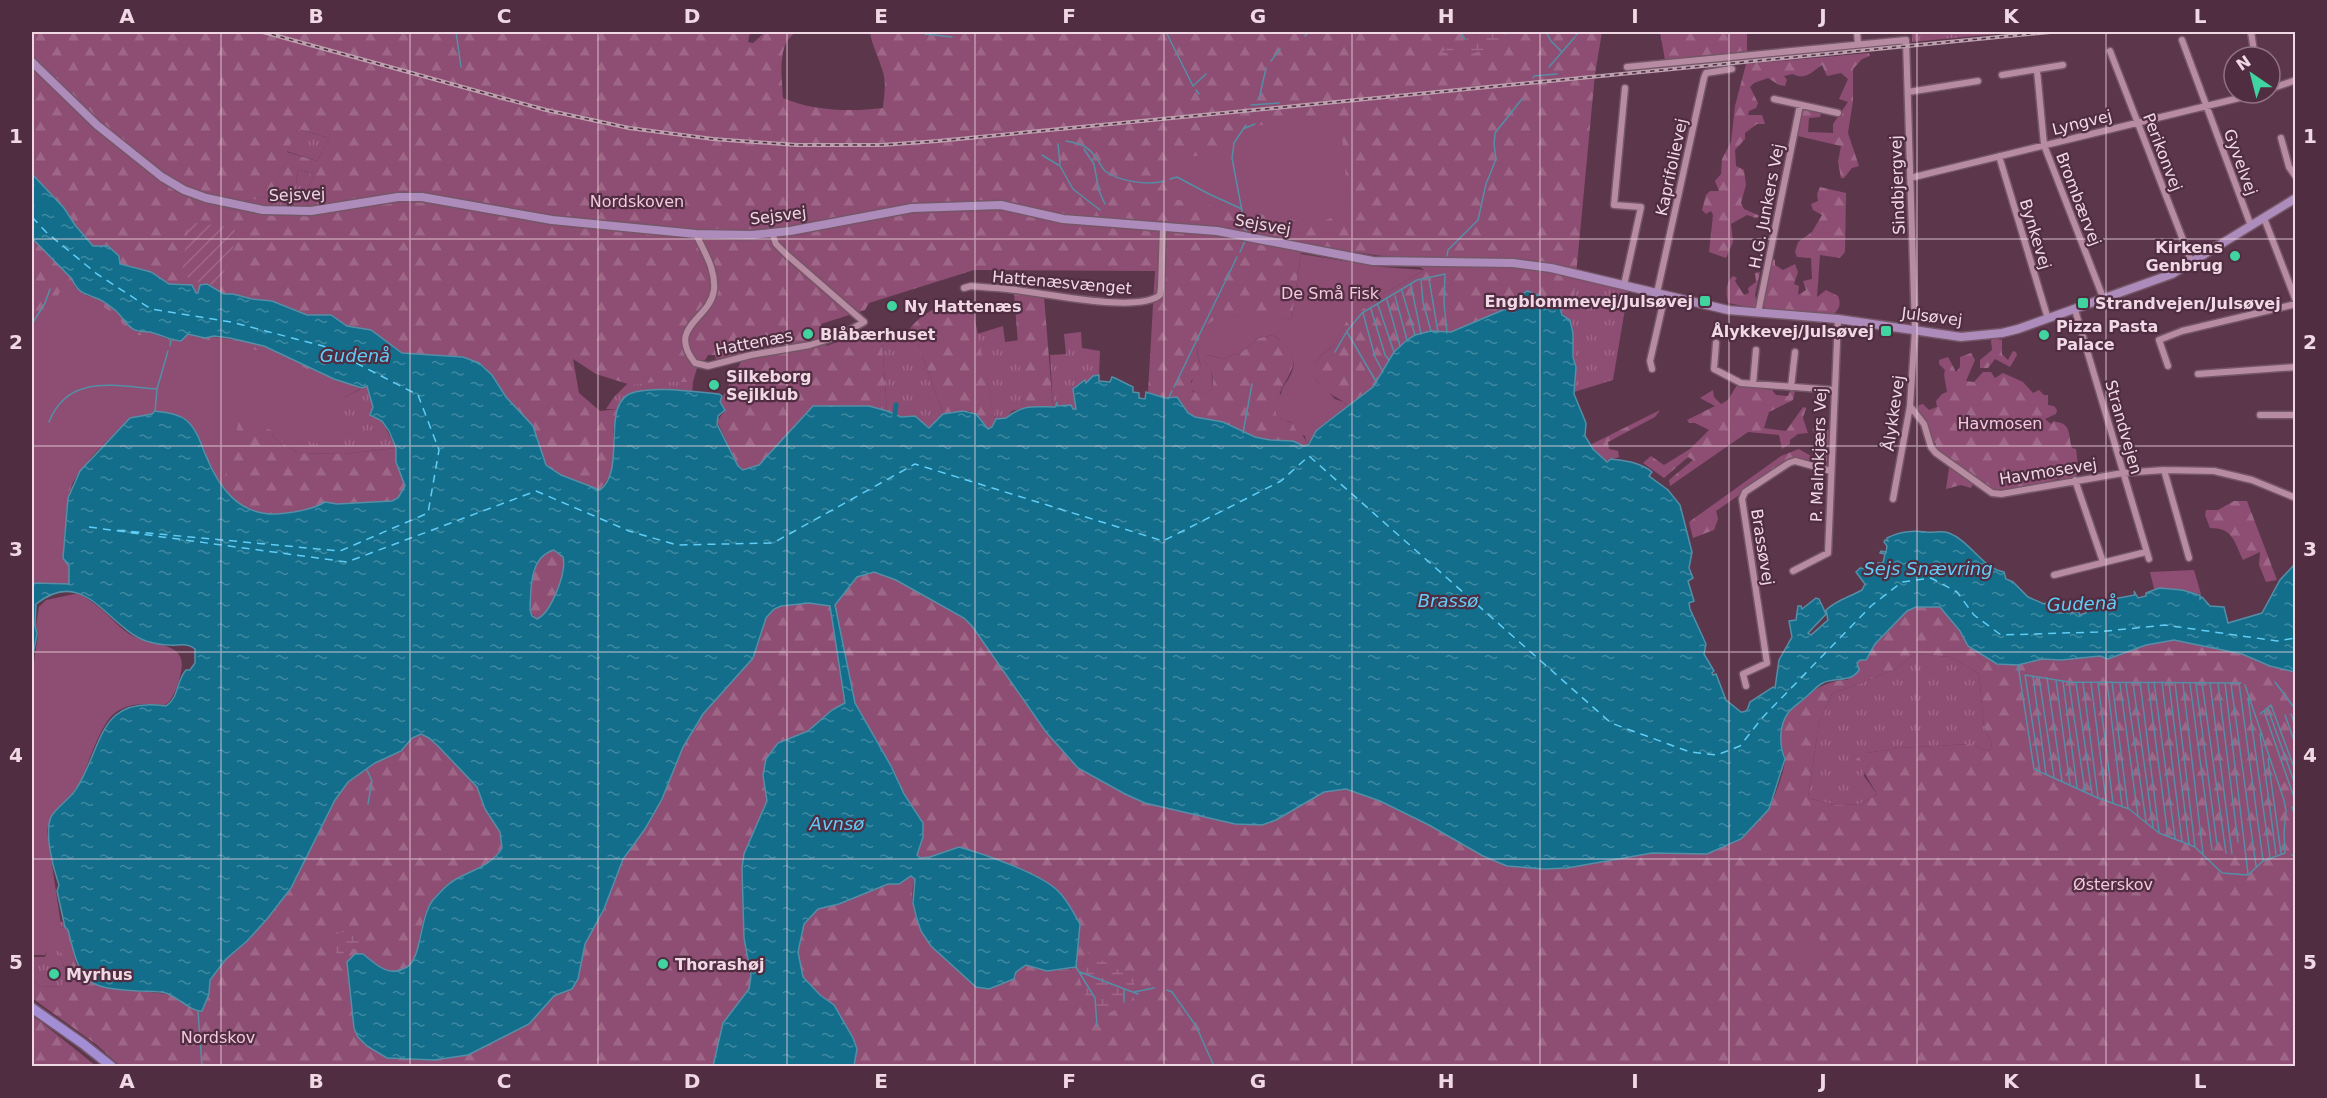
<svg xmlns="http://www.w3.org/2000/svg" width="2327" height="1098" font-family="'DejaVu Sans',sans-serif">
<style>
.grass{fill:url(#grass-tufts)}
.forest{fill:url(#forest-firs);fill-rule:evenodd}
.wetland{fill:url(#wetland-marsh)}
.park{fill:#8e4d73}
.garden{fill:url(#garden-furrows)}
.water{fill:url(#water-ripples);stroke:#558ea6;stroke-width:1.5;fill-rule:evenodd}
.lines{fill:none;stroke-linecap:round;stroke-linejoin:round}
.stream{stroke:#558ea6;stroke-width:1.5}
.canal{stroke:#126e8b;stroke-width:5}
.ferry{stroke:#61cdf6;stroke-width:1.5;stroke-dasharray:8 6;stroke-linecap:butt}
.street-casing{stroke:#755667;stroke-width:9}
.secondary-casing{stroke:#755667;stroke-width:11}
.primary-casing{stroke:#755667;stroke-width:12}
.street{stroke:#b78ca3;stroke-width:6}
.secondary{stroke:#ad8cbc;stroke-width:8}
.primary{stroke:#a38dd4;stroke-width:9}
.rail-casing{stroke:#bca0ae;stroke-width:4}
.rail{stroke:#502d41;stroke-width:1.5;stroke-dasharray:4.5;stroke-linecap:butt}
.grid{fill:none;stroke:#f0d9e4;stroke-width:1.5;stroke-opacity:0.55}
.poi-dot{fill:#40d4a1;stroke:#502d41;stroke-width:2}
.labels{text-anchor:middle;stroke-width:4.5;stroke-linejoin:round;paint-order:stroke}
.street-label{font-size:16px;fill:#f0d9e4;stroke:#502d41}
.park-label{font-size:16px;fill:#f4c8df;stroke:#502d41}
.poi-label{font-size:16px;font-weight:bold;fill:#f0d9e4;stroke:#502d41;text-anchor:start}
.water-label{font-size:18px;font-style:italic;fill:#61cdf6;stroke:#502d41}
.neatline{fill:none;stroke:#f0d9e4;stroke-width:2}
.grid-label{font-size:20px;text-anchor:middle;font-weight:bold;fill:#f0d9e4}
</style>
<defs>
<pattern id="grass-tufts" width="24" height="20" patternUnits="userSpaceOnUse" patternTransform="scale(1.5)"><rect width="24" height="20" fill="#8e4d73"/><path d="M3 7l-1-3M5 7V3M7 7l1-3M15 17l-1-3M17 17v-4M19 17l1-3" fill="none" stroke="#9e6687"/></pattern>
<pattern id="forest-firs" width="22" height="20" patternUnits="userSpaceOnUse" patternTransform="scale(1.5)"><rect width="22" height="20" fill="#8e4d73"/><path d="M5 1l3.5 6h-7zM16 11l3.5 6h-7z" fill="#9e6687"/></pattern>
<pattern id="wetland-marsh" width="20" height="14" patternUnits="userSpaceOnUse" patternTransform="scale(1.5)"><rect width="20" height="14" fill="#8e4d73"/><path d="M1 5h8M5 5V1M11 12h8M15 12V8" fill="none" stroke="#9e6687"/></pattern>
<pattern id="garden-furrows" width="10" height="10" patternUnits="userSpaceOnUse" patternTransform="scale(1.5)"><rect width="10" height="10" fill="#8e4d73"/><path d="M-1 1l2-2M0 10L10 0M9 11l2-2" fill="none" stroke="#9e6687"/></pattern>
<pattern id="water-ripples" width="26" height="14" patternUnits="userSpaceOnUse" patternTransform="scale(1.5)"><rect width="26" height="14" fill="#126e8b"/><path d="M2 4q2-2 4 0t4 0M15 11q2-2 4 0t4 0" fill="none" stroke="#4089a1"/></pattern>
</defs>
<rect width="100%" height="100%" fill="#5c374c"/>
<path class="grass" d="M 1912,32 L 2017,32 L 1912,42 Z
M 298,129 L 329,138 L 317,161 L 286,151 Z
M 298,169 L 314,175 L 303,199 L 308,203 L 306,209 L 264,207 L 239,202 L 266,197 L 296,185 Z
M 1575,277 L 1628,291 L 1613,380 L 1574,392 C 1577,369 1572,349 1572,326 C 1571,310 1574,293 1575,277 Z
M 912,326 L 943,414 L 929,428 L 913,416 L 901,417 L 887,411 L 882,342 L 905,335 Z
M 1003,326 L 1005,342 L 1019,340 L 1023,408 L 1012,411 L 1006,418 L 995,420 L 977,334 Z
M 1081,332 L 1082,348 L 1100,351 L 1099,375 L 1094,376 L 1085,384 L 1085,380 L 1073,389 L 1076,409 L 1073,409 L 1071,405 L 1057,407 L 1057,402 L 1053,407 L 1050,355 L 1066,354 L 1064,334 Z
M 657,382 L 693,382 L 692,393 L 648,390 L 622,400 L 618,409 L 606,409 L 614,397 L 627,384 Z
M 367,386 L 373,407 L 370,415 L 382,421 L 396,448 L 344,454 L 298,453 L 272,436 L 285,415 L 343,398 Z
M 1915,654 L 1951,657 L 1979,674 L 1984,728 L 1992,744 L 1989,751 L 1970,744 L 1899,748 L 1866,753 L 1864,776 L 1877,794 L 1860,804 L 1834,805 L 1808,798 L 1819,722 L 1832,694 L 1894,670 Z
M 51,917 L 64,923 L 65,927 L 60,928 L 60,956 L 67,974 L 62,986 L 40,987 L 32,979 L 32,957 L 45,957 L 52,935 Z"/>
<path class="forest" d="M 32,32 L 750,32 L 748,42 L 753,43 L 765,32 L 794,32 C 792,37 788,38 786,43 C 779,59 782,81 783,98 C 812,111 852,112 883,108 C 884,95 887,82 882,69 C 878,56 872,45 870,32 L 1484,32 L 1474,35 L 1504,34 L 1492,32 L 1602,32 L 1595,74 L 1571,328 L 1568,318 C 1562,315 1563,313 1559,308 C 1550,298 1537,294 1523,293 L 1503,310 L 1451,332 L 1431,331 L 1415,335 L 1407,340 L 1389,360 L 1377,383 L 1347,408 L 1344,402 L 1325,391 L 1315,378 L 1315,365 L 1320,356 L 1335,344 L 1345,322 L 1375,299 L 1424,270 L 1411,260 L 1305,245 L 1301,254 L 1292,318 L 1288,320 C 1278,316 1231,314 1222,319 C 1205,328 1191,345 1201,365 L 1195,378 L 1191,381 L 1192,391 C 1200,394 1206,395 1213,388 C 1213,377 1213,369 1204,362 L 1205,355 L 1226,359 L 1232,355 L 1239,354 L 1259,338 L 1273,335 C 1299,352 1298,361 1283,386 C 1278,395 1278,404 1276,414 L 1282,420 L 1293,423 L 1298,432 L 1302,434 L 1306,441 L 1302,446 L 1293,441 L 1270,440 L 1255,437 L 1223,422 L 1202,420 L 1188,413 L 1177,397 L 1165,398 L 1148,392 L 1155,271 L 974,270 L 869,303 L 865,310 L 821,324 L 826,346 L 866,332 L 882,342 L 887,411 L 869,406 L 813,406 L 759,465 C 752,469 744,474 738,466 L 717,421 L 724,412 L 720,402 L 745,354 L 716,359 L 715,355 L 708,355 L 705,360 L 699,360 L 693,382 L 657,382 L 631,385 L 596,374 L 573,359 L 579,393 L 600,411 L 618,409 L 613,431 L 614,469 L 600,490 L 561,475 L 548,467 L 541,455 L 538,438 L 521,413 L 506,397 L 485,367 L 479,363 L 463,357 L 402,353 L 371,330 L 347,326 L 331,315 L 307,315 L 272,301 L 252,299 L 233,294 L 224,294 L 207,284 L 200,286 L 198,293 L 196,294 L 194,291 L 169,284 L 151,272 L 120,264 L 108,246 L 93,246 L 75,225 L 64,208 L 32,174 ZM 298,129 L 329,138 L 317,161 L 287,152 ZM 298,169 L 314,175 L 303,199 L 308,203 L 306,209 L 264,207 L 241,202 L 266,197 L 296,185 Z
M 1660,32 L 1747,32 L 1747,51 L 1665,60 Z
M 1869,53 L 1870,56 L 1862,59 L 1853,69 L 1853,101 L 1848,133 L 1859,166 L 1852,168 L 1844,178 L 1841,178 L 1838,162 L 1841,146 L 1798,136 L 1797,125 L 1802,109 L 1821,113 L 1820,117 L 1809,118 L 1808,132 L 1833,133 L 1833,124 L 1848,102 L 1839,99 L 1848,79 L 1841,73 L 1827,76 L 1822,65 C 1813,71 1805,81 1793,74 L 1784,76 L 1787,80 L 1785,86 L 1779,85 L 1768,78 L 1754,83 L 1750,87 L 1758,103 L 1756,108 L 1749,111 L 1748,115 L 1762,115 L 1765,124 L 1757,124 L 1745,133 L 1745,139 L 1735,150 L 1736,166 L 1744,170 L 1746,185 L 1741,203 L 1744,209 L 1760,216 L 1756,218 L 1747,215 L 1731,224 L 1733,242 L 1726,258 L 1709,252 L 1713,215 L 1711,211 L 1706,214 L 1702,210 L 1706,195 L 1710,191 L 1719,191 L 1715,181 L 1721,174 L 1722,159 L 1731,142 L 1735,106 L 1746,64 Z
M 1820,187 L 1846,193 L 1845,252 L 1840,258 L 1820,255 L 1817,297 L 1826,290 L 1838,296 C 1841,304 1840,308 1834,314 L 1765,308 L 1761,304 L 1770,258 L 1775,260 L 1775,265 L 1783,270 L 1795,264 L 1798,272 L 1794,284 L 1799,286 L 1798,295 L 1806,290 L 1803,281 L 1812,279 L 1811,258 L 1797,257 L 1795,252 L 1798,242 L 1812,232 L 1822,215 L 1813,210 L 1811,204 L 1818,201 L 1817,194 Z
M 32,238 L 72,279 L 75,287 L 87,296 L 96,297 L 104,302 L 120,314 L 128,326 L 138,332 L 149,332 L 171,340 L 188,334 L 246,341 L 264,346 L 334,379 L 362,388 L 343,398 L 285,416 L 272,436 L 298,453 L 344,454 L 396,448 L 396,462 L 405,486 L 398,498 L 392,501 L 337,504 L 325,502 C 313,509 299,511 285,513 C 248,518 226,500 210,467 C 206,458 205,444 199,437 C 193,429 165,413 156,411 L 152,414 L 130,418 L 94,454 L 80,471 L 72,484 L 68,498 L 64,538 L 63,558 L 69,566 L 69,584 L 35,583 L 32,586 Z
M 1760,272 L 1755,295 L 1757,302 L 1754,308 L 1728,303 C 1726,293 1725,283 1733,276 L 1737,278 L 1735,281 L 1744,295 L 1749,293 L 1748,288 L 1756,282 L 1755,273 Z
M 1014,293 L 1044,297 L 1053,407 L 1023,408 Z
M 971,300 L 995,420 L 992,427 L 988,429 L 980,419 L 970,411 L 943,414 L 912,326 C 928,308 948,302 971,300 Z
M 1993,338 L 2002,340 L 2002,354 L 2008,360 L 2013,351 L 2016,352 L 2017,355 L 2010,367 L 1995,359 L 1988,368 L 1980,368 L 1980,360 L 1992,350 L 1991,341 Z
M 1971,353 L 1975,360 L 1966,381 L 1974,382 L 1983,372 L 1991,372 L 1995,378 L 2003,373 L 2023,382 L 2033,393 L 2039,390 L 2044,395 L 2048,395 L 2048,405 L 2054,406 L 2057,410 L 2056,414 L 2045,419 L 2051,424 L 2054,421 C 2057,423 2061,422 2063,424 C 2071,428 2069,441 2072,448 L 2076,449 C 2077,456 2079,471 2076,477 L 2061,481 L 2059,478 L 2054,480 L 2053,483 L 2041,483 L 2034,487 L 2000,491 L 1989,488 L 1976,479 L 1971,488 L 1961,485 L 1946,489 L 1950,461 L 1945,454 L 1939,456 L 1934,451 L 1936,444 C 1926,436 1926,422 1917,411 L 1919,405 L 1923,404 L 1929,410 L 1937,407 L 1936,401 L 1942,394 L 1947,392 L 1944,375 L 1945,370 L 1939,364 L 1939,360 L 1948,357 L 1956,372 L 1960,367 L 1960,357 Z
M 1737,385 L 1772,390 L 1776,395 L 1788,396 L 1790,391 L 1795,391 L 1793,400 L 1769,412 L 1764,428 L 1786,431 L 1803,407 L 1806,408 L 1803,418 L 1808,433 L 1798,434 L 1790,440 L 1790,444 L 1782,449 L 1779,435 L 1748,432 L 1670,486 L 1669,480 L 1693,460 L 1688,457 L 1664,478 L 1643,463 L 1651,456 L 1664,465 L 1690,449 L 1709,430 L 1695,423 L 1689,423 L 1687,420 L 1715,406 L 1700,398 L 1713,390 L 1714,397 L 1721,404 L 1728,400 Z
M 1660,410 L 1655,417 L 1608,442 L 1609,449 L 1618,451 L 1619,457 L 1606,461 L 1590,445 Z
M 1812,429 L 1830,430 L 1826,469 L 1790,460 L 1716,511 L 1718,519 L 1714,530 L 1693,538 L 1689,522 L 1781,456 L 1799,449 L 1818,460 L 1823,446 Z
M 2234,501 L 2247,501 L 2277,580 L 2266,582 L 2259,565 L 2260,552 L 2243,560 C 2234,541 2233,528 2210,528 L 2205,515 L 2206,510 L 2218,510 Z
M 554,550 L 563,557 C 567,572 551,612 537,619 L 531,613 C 530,591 528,558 554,550 Z
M 868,572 C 892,571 942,606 964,618 L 972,626 L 1059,748 L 1145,803 L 1235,824 L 1262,825 L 1276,820 L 1324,792 L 1346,789 L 1380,801 L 1429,825 L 1483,856 L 1507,865 L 1544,869 L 1567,868 L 1652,853 L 1677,853 L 1769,809 C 1775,795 1783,776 1785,761 C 1785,751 1778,740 1781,729 C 1786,706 1823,678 1847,680 L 1859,670 L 1857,664 L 1860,660 L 1866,660 L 1875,644 L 1907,611 L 1916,607 L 1940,607 L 1960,631 L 1968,646 L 1997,664 L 2018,665 L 2042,659 L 2061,660 L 2101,656 L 2108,659 L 2146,645 L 2174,640 L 2242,654 L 2270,666 L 2295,672 L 2295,1066 L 854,1066 L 857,1049 L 853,1038 L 833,1005 L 820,995 L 803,977 L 798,952 L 804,923 L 818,909 L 839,904 L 888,884 L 899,884 L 911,876 L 915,879 C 905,907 924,945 948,960 C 960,968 1000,973 1016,977 L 1016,972 L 1026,965 L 1047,971 L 1072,969 L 1079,932 L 1075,915 L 1055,888 L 1023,871 L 959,847 L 930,857 L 920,858 L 917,854 L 923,837 L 916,811 L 904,794 L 891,766 L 854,703 L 832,710 L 808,731 L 778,743 L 763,775 L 767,801 L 744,854 L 742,868 L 744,938 L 751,976 L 749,989 L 723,1023 L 713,1066 L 120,1066 L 97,1045 L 32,998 L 32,979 L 40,987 L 62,986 L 67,974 L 60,956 L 60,928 L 65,927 L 68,930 L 76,964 L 102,987 L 167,994 L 182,1000 L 188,1006 L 209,994 L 210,980 L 226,959 L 247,941 L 267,919 L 291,889 L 335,800 L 348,782 L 418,734 L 429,738 L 438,746 L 477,787 L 485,809 L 500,833 L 502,849 C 493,864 472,871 456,879 C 445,884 436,894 430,904 C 412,931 430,982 379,969 L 358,1037 L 379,1053 L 541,1011 L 554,996 L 572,989 L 578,979 L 585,944 L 604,909 L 623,859 L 645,829 L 662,799 L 683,747 L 703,714 L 748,664 L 757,648 L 766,618 L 774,609 L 781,606 L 809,603 L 830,606 L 841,598 L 857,577 ZM 1915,654 L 1951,657 L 1979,674 L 1984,728 L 1992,744 L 1989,751 L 1970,744 L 1952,745 L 1899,748 L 1866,753 L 1856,759 L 1877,794 L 1860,804 L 1834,805 L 1808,798 L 1819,722 L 1832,694 L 1894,670 Z
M 32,1016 L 40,1021 L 96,1066 L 32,1066 L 34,1062 L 32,1057 Z"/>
<path class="wetland" d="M 1484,32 L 1505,34 C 1484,54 1469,58 1441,52 L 1474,35 Z
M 348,929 L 360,935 L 364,948 L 351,949 L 343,956 L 336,953 L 329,940 L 338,933 Z
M 1088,952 L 1135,980 L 1132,1001 L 1101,1017 L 1087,1000 L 1077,972 L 1083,968 Z"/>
<path class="park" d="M 1340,116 L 1349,210 L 1317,224 L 1173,199 L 1174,159 L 1223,152 L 1236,128 Z
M 1301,254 L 1382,267 L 1424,270 L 1375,299 L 1346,322 L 1335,344 L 1320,356 L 1315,365 L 1315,378 L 1319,383 L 1335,399 L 1344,402 L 1347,408 C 1336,415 1323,423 1315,433 C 1310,439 1310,444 1302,446 L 1306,441 L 1305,436 C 1303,435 1300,434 1298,432 C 1291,426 1298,421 1283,421 L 1276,415 L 1277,396 L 1281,394 C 1282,386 1287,382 1290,376 C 1300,357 1288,345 1273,335 L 1259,338 L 1239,354 L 1232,355 L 1226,359 L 1206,355 L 1204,362 L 1211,368 L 1213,388 C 1206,396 1195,395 1189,387 L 1201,365 C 1194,352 1199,327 1214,320 C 1227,314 1275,314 1288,320 L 1292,318 Z
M 66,275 L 76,293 L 99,304 L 118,317 L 126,329 L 137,335 L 149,335 L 180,344 L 190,336 L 275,354 L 344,386 L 342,422 L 323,445 L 282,435 L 240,416 L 223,483 L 211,465 L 194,426 L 181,414 L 163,411 L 128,417 L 108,440 L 92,453 L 78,470 L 70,485 L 64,503 L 61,557 L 68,582 L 36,581 L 32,579 L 32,317 L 57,299 Z
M 2194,570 L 2201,594 L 2182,590 L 2154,589 L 2150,572 Z
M 79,593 C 86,598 94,603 101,609 C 112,618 121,630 133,636 C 153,647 188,641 181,672 C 179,682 175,694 169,702 L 165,705 C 148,704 130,702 116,712 C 100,723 89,764 80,782 C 70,800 51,810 47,831 L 61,925 L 45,955 L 32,955 L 32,674 L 38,635 L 36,625 L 39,607 L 46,600 Z
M 1819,937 L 1824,953 L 1804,957 L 1794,952 L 1792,944 Z"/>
<path class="garden" d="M 189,222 L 235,228 L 233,249 L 218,286 L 191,281 L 182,272 Z"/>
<path class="water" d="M 32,174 L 64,208 L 75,225 L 93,246 L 108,246 L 119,256 L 120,264 L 151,272 L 169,284 L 192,285 L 196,293 L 198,293 L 200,285 L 207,284 L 224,294 L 233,294 L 252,299 L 272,301 L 307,315 L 331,315 L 347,326 L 371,330 L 402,353 L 463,357 L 479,363 L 492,375 L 506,397 L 533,426 L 546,465 L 561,475 L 600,490 C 628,469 598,400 635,392 C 659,386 694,392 719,394 L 722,396 L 720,402 L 725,410 L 718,416 L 717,424 L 738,466 L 743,470 L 759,465 L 813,406 L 869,406 L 887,411 L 901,417 L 915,416 L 929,428 L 943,414 L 963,411 L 976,414 L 988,429 L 992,427 L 996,419 L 1006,418 C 1023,404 1034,407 1055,407 L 1057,402 L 1057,406 L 1071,405 L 1073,409 L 1076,409 L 1073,389 L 1085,380 L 1086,383 L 1093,376 L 1099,375 L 1099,381 L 1110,382 L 1112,377 L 1115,378 L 1133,387 L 1133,392 L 1139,393 L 1139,398 L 1145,399 L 1146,392 L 1165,398 L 1177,397 L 1188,413 L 1195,417 L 1223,422 L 1255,437 L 1270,440 L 1293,441 L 1304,446 L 1309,444 L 1316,431 L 1326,423 L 1373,387 L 1394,352 L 1407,340 L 1415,335 L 1431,331 L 1451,332 L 1503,310 L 1527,291 C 1541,295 1548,302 1560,308 L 1562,315 L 1570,320 L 1573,333 L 1573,357 L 1576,367 L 1574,394 L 1586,423 L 1585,436 L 1593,449 L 1607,462 L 1611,459 C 1626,461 1640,462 1652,472 L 1649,476 L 1668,490 L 1680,505 L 1692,552 L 1689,568 L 1693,578 L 1688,581 L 1694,601 L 1689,603 L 1690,609 L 1706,644 L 1704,654 L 1714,671 L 1712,673 L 1713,675 L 1716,674 L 1726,700 L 1741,712 C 1748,713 1748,707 1750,702 L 1773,687 L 1775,688 L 1779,660 L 1792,637 L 1789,621 L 1796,620 L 1798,606 L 1801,606 L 1802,609 L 1816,598 L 1819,599 L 1826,614 L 1808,633 L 1811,635 L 1828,620 L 1826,610 C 1838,599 1850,597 1862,590 L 1865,584 L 1856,572 L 1860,568 L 1883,571 L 1883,567 L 1878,566 L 1878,563 L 1883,563 L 1885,554 L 1880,553 L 1881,551 L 1886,552 L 1887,546 L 1884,542 L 1885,540 L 1888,541 L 1887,538 C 1900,531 1912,530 1926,532 C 1934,533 1942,530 1949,533 C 1970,541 1983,569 2004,572 L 2006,579 L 2013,582 L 2028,597 L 2044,604 L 2046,603 L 2046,605 L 2056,613 L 2063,613 L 2065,608 L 2067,613 L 2079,612 L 2080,615 L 2086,613 L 2085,609 L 2108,600 L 2135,595 L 2134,591 L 2138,598 L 2146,596 L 2146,593 L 2159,588 L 2182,590 L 2200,595 L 2200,599 L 2202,597 L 2210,606 L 2224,607 L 2228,623 L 2262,613 L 2280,580 L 2295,564 L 2295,672 L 2270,666 L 2242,654 L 2174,640 L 2146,645 L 2108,659 L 2100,656 L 2061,660 L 2042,659 L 2018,665 L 1997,664 L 1968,646 L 1960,631 L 1940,607 L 1916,607 L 1907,611 L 1875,644 L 1866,660 L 1860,660 L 1857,663 L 1859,670 C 1850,684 1834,676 1821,684 C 1816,687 1811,693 1806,697 C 1801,702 1792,707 1788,713 C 1779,725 1779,745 1785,759 L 1769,809 L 1741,839 L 1707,854 L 1652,853 L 1567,868 L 1544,869 L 1507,866 L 1483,856 L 1429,825 L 1380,801 L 1346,789 L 1324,792 L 1276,820 L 1262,825 L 1235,824 L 1145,803 L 1125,794 L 1078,768 L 1046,732 L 972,626 L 964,618 L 896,580 L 874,572 L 857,577 L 835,605 L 855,703 L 891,766 L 904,794 L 923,823 L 923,837 L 917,855 L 920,858 L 930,857 L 959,847 C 984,854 1039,873 1057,890 C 1067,899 1073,912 1080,924 L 1076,967 L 1047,971 L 1026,965 L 1016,972 L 1014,979 L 989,989 L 976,987 L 931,946 L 921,931 L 916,916 L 913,903 L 915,879 L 911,876 L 899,884 L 888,884 L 839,904 L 818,909 L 804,924 L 798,952 L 803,977 L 820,995 L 834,1005 L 853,1038 L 857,1049 L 854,1066 L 713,1066 L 723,1023 L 749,989 L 751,976 L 744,938 L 742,868 L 744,854 L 767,801 L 763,775 L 766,759 L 778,743 L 808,731 L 832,710 L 845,703 L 830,606 L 809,603 L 781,606 L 774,609 L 766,618 L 753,658 L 703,714 L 683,747 L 662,799 L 645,829 L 623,859 L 604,909 L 585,944 L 578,979 L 572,989 L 554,996 L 529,1024 L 468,1055 L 434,1060 L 387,1058 L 367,1046 L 358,1037 L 354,1028 L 347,962 L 355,954 L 363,954 C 377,965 388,978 407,967 C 422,958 419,918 433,900 C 439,893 445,886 453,881 C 469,871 492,866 502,848 L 500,832 L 485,809 L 477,787 L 438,746 L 429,738 L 421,734 L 412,738 L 401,751 L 375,763 L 348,782 L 335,800 L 291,888 L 267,919 L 247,941 L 226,959 L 210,980 L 209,994 L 202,1011 C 191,1012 178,997 166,993 C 157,991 147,991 138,991 C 83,988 81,982 68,930 L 65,927 L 57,891 L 59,885 C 53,868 44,833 51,817 C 56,807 72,798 78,786 C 104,742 99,696 166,706 C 179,698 176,681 186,670 L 190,670 L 195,663 L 195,649 C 187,642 178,646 169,645 C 162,645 153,643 146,641 C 107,627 85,565 36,604 L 35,625 L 37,634 L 32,660 L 32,586 L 35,583 L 69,584 L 69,566 L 63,558 L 68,498 L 80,471 L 130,418 L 152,414 L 155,411 C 166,413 177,413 186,420 C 197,429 201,444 206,456 C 219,488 239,515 276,514 C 292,513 310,511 325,502 L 337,504 L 392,501 L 398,498 L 405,486 L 396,462 L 396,448 L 389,431 L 382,421 L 370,415 L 373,407 L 367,386 L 362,388 L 334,379 L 264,346 L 230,338 L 214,336 L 205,338 L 188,334 L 181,341 C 169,340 160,334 149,332 C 144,331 140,332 135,330 C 126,326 123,317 116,311 C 110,306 103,300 96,298 C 84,293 78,293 72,279 L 32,238 ZM 554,550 L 563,557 C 567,572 551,613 537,619 L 532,616 L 530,610 C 531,589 529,557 554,550 Z"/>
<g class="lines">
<path class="stream" d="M 456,32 L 461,67
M 1166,32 L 1193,86
M 1460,32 L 1465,39
M 1546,32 L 1551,41 L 1562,52
M 925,34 L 952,37
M 1505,34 L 1508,32
M 1576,35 L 1579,32
M 1305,36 L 1308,32
M 1271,61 L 1280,49
M 1549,67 L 1575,37
M 1533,78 L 1534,76 L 1557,74
M 1193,86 L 1206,74
M 1196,90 L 1199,94
M 1259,99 L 1266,68
M 1251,105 L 1279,103
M 1246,125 L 1234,143 L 1232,158 L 1246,232
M 1243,129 L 1255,124
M 1066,141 C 1082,144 1088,146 1097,159 C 1100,163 1102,168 1105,171 C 1118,181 1149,186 1164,181
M 1058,144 L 1060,164
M 1084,149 L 1094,164 L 1099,191 L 1105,204
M 1042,155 L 1060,166 L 1073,189 L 1100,210
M 1170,179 L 1177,177 L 1209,194 L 1242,209
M 1240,252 L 1245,241
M 1447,256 L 1448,250 L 1478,220 L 1486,184 L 1496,159 L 1494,144 L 1495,133 L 1522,99
M 1429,279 L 1438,332
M 1421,280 L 1423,302 L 1431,331
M 1411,285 L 1421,334
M 1402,291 L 1415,335
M 1395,296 L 1407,340
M 1387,300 L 1400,346
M 1378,305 L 1394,352
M 1371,309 L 1385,355 L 1389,360
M 1363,313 L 1375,357 L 1383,372
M 32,324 L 45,303 L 50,289
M 1347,332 L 1377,383
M 170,346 L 171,340
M 1335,352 L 1347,331 L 1362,313 L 1417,280 L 1445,274 L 1444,303 L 1447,333
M 1174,387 L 1237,257
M 1168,399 L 1172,391
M 155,411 L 157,389 L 168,351
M 49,422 C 68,373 116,386 157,389
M 1243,433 L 1252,384
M 2018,665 L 2034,769 L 2098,798 L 2129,809 L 2159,833 L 2195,847 L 2222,873 L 2248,875 L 2263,861 L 2285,853 L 2284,833 L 2286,811 L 2284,800 L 2245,685
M 2033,677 L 2046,774
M 2039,678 L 2054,777
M 2047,678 L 2062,781
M 2056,680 L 2070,784
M 2063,682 L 2077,787
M 2107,682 L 2122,806
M 2112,682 L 2128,808
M 2140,682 L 2159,832
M 2154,682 L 2175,838
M 2162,682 L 2182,841
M 2275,682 L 2296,710
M 2069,683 L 2085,791
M 2076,683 L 2092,794
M 2083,683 L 2098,797
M 2091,683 L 2106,800
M 2098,683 L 2113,803
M 2133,683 L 2153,827
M 2148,683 L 2168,836
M 2169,683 L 2189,844
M 2175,683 L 2195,847
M 2202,683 L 2226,853
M 2210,683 L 2232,854
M 2218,683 L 2238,842
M 2225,683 L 2248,874
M 2239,683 L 2263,860
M 2120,684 L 2138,816
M 2126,684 L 2146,821
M 2183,684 L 2203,854
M 2190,684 L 2212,850
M 2196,684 L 2217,844
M 2231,684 L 2256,866
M 2248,698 L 2270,857
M 2268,709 L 2296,787
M 2264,711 L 2296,803
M 2260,714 L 2271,705 L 2296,773
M 2291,714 L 2296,728
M 2285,715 L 2296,746
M 2262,733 L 2260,734 L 2276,854
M 2269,758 L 2268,759 L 2281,853
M 367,770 L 372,781 L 368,804
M 2040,772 L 2025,675 L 2069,682 L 2241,683
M 2292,807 L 2296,818
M 2295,831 L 2296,833
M 2294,844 L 2296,849
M 2292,855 L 2296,855
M 1076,967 L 1095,998 L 1097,1026
M 1080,972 L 1138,994
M 1167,990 L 1172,992 L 1196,1026 L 1214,1066
M 1134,992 L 1154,988
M 1124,1002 L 1124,989
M 198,1011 L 202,1066"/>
<path class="canal" d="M 895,414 L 896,405"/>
<path class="ferry" d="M 32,217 L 46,232 L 97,274 L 151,309 L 231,322 L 323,346 L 418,395 L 439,450 L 428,513 L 340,551 L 116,530
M 89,527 L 347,562 L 536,491 L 629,531 L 677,545 L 773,543 L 915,464 L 1163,541 L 1281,481 L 1309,456 L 1611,723 L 1690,752 L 1717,755 L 1740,746 L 1763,717 L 1871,606 L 1902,582 L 1931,578 L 1957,592 L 1974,615 L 2001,635 L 2097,632 L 2165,625 L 2277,641 L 2296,638"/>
<defs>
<path id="street" d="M 1857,32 L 1858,44
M 2251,32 L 2255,57
M 2182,40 L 2251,226
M 2110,51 L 2192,263
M 1627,67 L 1906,40 L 1915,330 L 1910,406 L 1893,499
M 2037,70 L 2044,145 L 2104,300
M 2002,75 L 2063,65
M 2270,89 L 2296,80
M 1908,92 L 1978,81
M 1774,99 L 1838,113
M 2281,138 L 2289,167 L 2296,177
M 1999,156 L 2048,319
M 1910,178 L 2260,93
M 2264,218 L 2296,301
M 696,234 C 704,252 716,269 714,290 C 710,320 666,326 695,363 L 708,366 L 751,355 L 810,345 L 839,336 L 864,322 L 786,254 L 776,244 L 772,233
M 1624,285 L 1641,207 L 1614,205 L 1625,88
M 964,288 L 971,286 C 988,288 1006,288 1022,291 C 1051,294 1138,313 1160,295 L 1161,287 L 1163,227
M 1657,293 L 1704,78 L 1706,73 L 1732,69
M 2075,310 L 2149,559
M 1758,313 L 1800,105
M 1716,343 L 1714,369 L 1741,383 L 1834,390
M 2168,366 L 2159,340 L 2182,331 L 2296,304
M 1652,369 L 1650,361 L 1665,295
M 2198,374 L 2296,367
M 1753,384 L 1756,350
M 1791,387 L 1795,352
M 1910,406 L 1924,424 L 1931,447 L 1936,453 L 1992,493 L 2001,494 L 2123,473 L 2164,470 L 2214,471 L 2252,480 L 2296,498
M 2260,415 L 2296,415
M 2164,470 L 2189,558
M 2075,480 L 2103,562
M 1793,571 L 1828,553 L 1838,319
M 2054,575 L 2146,552
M 1746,686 L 1743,674 L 1767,663 L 1742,499 L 1745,492 L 1789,463 L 1795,461 L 1831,471"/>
<path id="secondary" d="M 32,62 L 97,125 L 162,177 L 184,190 L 206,198 L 263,210 L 311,211 L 398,197 L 422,197 L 552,220 L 696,234 L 752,235 L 790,231 L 912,208 L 1001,205 L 1063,219 L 1217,231 L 1373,261 L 1513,263 L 1551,268 L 1728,310 L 1838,319 L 1961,337 L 2002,333 L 2018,329 L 2172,274 L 2296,198"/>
<path id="primary" d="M 32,1008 L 82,1043 L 111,1066"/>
</defs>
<use href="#street" class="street-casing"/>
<use href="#secondary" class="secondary-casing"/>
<use href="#primary" class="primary-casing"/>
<use href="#street" class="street"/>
<use href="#secondary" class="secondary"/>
<use href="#primary" class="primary"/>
<defs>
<path id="rail" d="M 263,32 L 546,110 L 629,128 L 713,139 L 797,145 L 882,145 L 938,141 L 2050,32"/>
</defs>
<use href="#rail" class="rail-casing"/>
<use href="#rail" class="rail"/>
</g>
<path class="grid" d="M 221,32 L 221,1066M 410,32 L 410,1066M 598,32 L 598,1066M 787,32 L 787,1066M 975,32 L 975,1066M 1164,32 L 1164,1066M 1352,32 L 1352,1066M 1540,32 L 1540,1066M 1729,32 L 1729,1066M 1917,32 L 1917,1066M 2106,32 L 2106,1066M 32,239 L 2296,239M 32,446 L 2296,446M 32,652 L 2296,652M 32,859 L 2296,859"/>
<g class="poi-dot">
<circle cx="2235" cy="256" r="6"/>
<rect x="1699" y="295" width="12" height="12" rx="3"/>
<rect x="2077" y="297" width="12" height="12" rx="3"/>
<circle cx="892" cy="306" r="6"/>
<rect x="1880" y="325" width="12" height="12" rx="3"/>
<circle cx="808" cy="334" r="6"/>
<circle cx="2044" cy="335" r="6"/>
<circle cx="714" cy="385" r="6"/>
<circle cx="663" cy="964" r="6"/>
<circle cx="54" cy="974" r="6"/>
</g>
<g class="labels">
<g class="street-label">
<text transform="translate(2082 122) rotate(-14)" y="6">Lyngvej</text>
<text transform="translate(2163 152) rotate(69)" y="6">Perikonvej</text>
<text transform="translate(2241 162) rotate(70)" y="6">Gyvelvej</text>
<text transform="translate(1671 167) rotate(-78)" y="6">Kaprifolievej</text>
<text transform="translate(1897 185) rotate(-92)" y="6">Sindbjergvej</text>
<text transform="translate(297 194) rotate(-2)" y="6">Sejsvej</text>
<text transform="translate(2079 199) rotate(69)" y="6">Brombærvej</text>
<text transform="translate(1766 206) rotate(-79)" y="6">H.G. Junkers Vej</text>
<text transform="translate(778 215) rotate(-7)" y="6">Sejsvej</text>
<text transform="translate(1263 224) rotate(10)" y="6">Sejsvej</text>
<text transform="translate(2036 234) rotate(73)" y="6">Bynkevej</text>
<text transform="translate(1062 282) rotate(5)" y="6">Hattenæsvænget</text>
<text transform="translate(1932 316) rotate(7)" y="6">Julsøvej</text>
<text transform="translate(754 342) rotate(-11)" y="6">Hattenæs</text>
<text transform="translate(1893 413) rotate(-82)" y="6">Ålykkevej</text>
<text transform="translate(2124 427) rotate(74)" y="6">Strandvejen</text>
<text transform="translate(1818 455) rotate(-88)" y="6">P. Malmkjærs Vej</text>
<text transform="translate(2048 471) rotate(-9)" y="6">Havmosevej</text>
<text transform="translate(1763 547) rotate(81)" y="6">Brassøvej</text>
</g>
<g class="park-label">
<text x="637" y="207">Nordskoven</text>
<text x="1330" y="299">De Små Fisk</text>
<text x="2000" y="429">Havmosen</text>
<text x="2113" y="890">Østerskov</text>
<text x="218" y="1043">Nordskov</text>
</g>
<g class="poi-label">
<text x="2223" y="253" text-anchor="end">Kirkens<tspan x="2223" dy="18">Genbrug</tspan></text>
<text x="1693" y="307" text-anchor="end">Engblommevej/Julsøvej</text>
<text x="2095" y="309">Strandvejen/Julsøvej</text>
<text x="904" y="312">Ny Hattenæs</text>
<text x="2056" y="332">Pizza Pasta<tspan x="2056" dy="18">Palace</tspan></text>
<text x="1874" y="337" text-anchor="end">Ålykkevej/Julsøvej</text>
<text x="820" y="340">Blåbærhuset</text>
<text x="726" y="382">Silkeborg<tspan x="726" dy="18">Sejlklub</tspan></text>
<text x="675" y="970">Thorashøj</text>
<text x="66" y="980">Myrhus</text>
</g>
<g class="water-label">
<text x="355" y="362">Gudenå</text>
<text x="1928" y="575">Sejs Snævring</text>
<text x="1448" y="607">Brassø</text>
<text transform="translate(2082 604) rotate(-2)" y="6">Gudenå</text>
<text x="837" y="830">Avnsø</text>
</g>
</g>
<rect width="2327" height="1098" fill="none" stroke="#502d41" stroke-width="66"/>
<g transform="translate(2252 75) rotate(325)"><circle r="28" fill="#502d41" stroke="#907282" stroke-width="1.5"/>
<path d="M0-4.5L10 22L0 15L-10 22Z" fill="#40d4a1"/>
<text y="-9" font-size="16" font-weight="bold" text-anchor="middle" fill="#f0d9e4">N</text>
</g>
<rect x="33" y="33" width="2261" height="1032" class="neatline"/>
<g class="grid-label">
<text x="127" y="23">A</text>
<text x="316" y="23">B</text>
<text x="504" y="23">C</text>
<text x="692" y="23">D</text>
<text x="881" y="23">E</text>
<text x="1069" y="23">F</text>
<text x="1258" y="23">G</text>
<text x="1446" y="23">H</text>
<text x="1635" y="23">I</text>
<text x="1823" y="23">J</text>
<text x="2011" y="23">K</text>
<text x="2200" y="23">L</text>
<text x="16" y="143">1</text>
<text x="2310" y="143">1</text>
<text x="16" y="349">2</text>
<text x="2310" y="349">2</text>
<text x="16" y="556">3</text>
<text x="2310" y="556">3</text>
<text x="16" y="762">4</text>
<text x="2310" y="762">4</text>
<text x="16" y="969">5</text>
<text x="2310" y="969">5</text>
<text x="127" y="1088">A</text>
<text x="316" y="1088">B</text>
<text x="504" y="1088">C</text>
<text x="692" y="1088">D</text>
<text x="881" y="1088">E</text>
<text x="1069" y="1088">F</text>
<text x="1258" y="1088">G</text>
<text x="1446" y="1088">H</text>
<text x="1635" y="1088">I</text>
<text x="1823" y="1088">J</text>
<text x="2011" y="1088">K</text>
<text x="2200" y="1088">L</text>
</g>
</svg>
